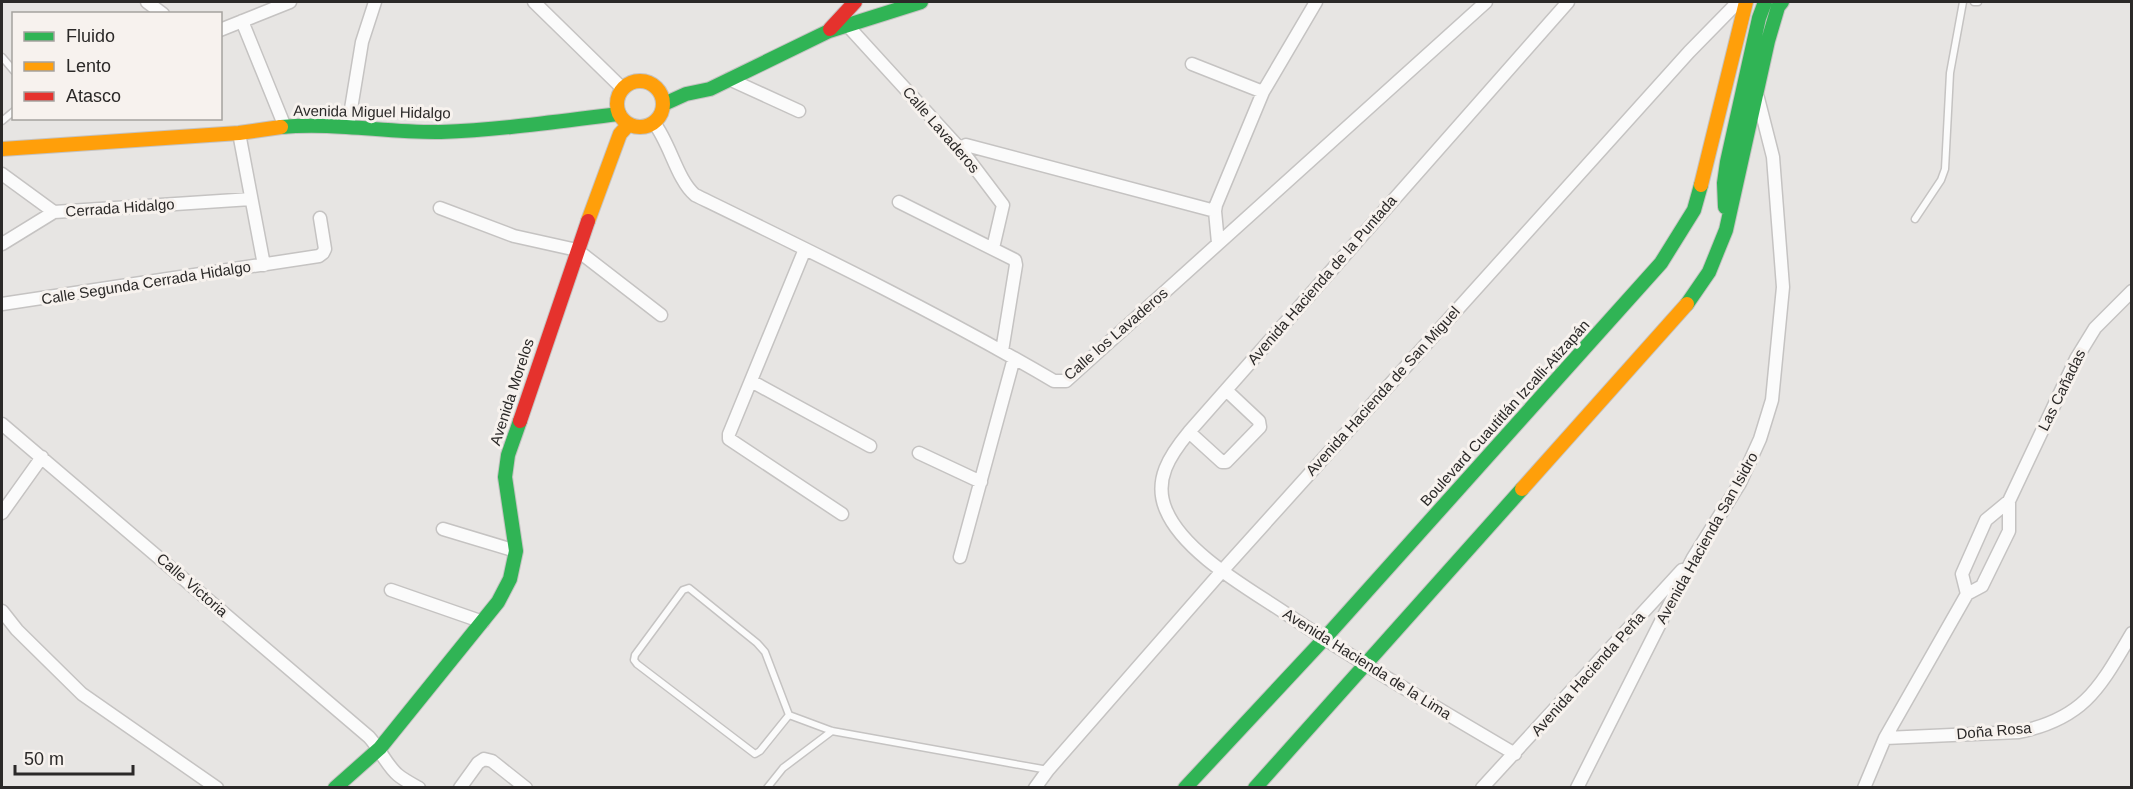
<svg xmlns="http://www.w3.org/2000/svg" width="2133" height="789" font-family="Arial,sans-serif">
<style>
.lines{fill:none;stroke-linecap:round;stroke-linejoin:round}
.lane-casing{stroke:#c5c3c2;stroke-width:9}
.street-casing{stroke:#c5c3c2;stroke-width:15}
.fast-casing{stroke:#c5c3c2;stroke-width:16}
.slow-casing{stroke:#c5c3c2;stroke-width:16}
.jam-casing{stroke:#c5c3c2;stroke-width:16}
.lane{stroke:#fbfbfb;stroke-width:6}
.street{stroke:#fbfbfb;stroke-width:12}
.fast{stroke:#30b455;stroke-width:14}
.slow{stroke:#ff9f0a;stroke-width:14}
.jam{stroke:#e5322d;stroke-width:14}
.labels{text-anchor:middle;stroke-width:6;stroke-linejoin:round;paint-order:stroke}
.street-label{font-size:15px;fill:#2b2928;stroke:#f7f2ee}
</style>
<rect width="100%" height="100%" fill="#e7e5e3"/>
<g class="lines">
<defs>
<path id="lane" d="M 1974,2 L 1978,2
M 2,57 L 14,71
M 2,121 L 14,111
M 1915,219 L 1941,180 L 1945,169 L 1950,73 L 1963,2
M 789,715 L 760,751 L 755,754 L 637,664 L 634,660 L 635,655 L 683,590 L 689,588 L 757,643 L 765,652 L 789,715 L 832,731 L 1048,770
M 767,788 L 783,768 L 832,731"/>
<path id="street" d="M 147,2 L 163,14
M 534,2 L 623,89
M 242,21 L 285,127
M 847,25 L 963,152 L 1003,205 L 993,248
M 220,30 L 290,2
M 1192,64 L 1263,92
M 729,79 L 799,111
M 654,123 C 670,143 677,180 695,195 C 816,254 938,313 1054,381 L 1066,381 L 1486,2
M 348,127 L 362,42 L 375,2
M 239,133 L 264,265
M 966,145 L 1215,211
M 2,174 L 54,212 L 251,199
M 899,202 L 1015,260 L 1016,265 L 1002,351
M 440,208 L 514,236 L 577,250 L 661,315
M 1218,243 L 1215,211 L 1216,205 L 1263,92 L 1316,2
M 2,244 L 54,212
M 805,249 L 729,434 L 729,439 L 842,514
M 2,304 L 319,256 L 323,253 L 325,249 L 320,218
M 751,381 L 870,446
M 2,424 L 369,737 C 380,749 387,766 398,775 C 404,780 412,784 419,788
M 1189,432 L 1222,462 L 1226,462 L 1260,427 L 1259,421 L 1226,390
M 919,453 L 981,482
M 2,513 L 42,457
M 443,529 L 516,551
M 960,557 L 1014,358
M 391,590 L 483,622
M 1967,594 L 1962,574 L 1986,520 L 2009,501 L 2076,359 L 2095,328 L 2132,291
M 2,611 L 17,630 L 82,694 L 217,788
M 1885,738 L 2019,732 C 2085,718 2100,687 2132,633
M 1515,754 C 1437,708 1360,663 1285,613 C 1248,588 1184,553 1166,510 C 1153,480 1170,455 1189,432 L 1568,2
M 460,788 L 478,763 L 484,759 L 492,761 L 526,788
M 1035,788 L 1048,770 L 1222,571 L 1689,52 L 1738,2
M 1482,788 L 1682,570
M 1577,788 L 1693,558 L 1740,483 L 1760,439 L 1772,400 L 1783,287 L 1773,157 L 1758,98
M 1864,788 L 1885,738 L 1967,594 L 1982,586 L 2009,531 L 2009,501"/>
<path id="fast" d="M 664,104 L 686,94 L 710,89 L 829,31 L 921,2
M 281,127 C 335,122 388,133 441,132 C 501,130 560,121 619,114
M 1725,207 L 1724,183 L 1727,162 L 1759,18 L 1765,2
M 1687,304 L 1709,272 L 1726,230 L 1768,41 L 1778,7 L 1782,2
M 335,788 L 380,748 L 498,602 L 510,579 L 516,551 L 505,477 L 508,455 L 520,421
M 1185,788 L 1324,639 L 1661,263 L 1694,210 L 1701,185
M 1255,788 L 1522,489"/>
<path id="slow" d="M617 104a23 23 0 1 1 46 0a23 23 0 1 1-46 0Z
M 2,149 L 239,133 L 281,127
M 1701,185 L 1746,2
M 588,221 L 620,134 L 629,124
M 1522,489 L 1687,304"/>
<path id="jam" d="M 830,29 L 855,2
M 520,421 L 588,221"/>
</defs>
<use href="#lane" class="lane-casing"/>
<use href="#street" class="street-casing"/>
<use href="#fast" class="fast-casing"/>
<use href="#slow" class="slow-casing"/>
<use href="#jam" class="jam-casing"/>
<use href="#lane" class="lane"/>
<use href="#street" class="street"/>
<use href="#fast" class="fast"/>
<use href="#slow" class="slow"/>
<use href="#jam" class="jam"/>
</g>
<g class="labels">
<g class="street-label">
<text transform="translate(372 112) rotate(1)" y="5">Avenida Miguel Hidalgo</text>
<text transform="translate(941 130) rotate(49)" y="5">Calle Lavaderos</text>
<text transform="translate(120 208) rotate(-4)" y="5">Cerrada Hidalgo</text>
<text transform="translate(1322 280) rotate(-49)" y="5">Avenida Hacienda de la Puntada</text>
<text transform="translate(146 283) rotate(-9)" y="5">Calle Segunda Cerrada Hidalgo</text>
<text transform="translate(1116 334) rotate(-41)" y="5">Calle los Lavaderos</text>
<text transform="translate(2062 390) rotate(-64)" y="5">Las Cañadas</text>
<text transform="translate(1383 391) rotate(-48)" y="5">Avenida Hacienda de San Miguel</text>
<text transform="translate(512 392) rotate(-72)" y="5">Avenida Morelos</text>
<text transform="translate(1505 413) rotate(-48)" y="5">Boulevard Cuautitlán Izcalli-Atizapán</text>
<text transform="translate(1707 538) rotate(-61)" y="5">Avenida Hacienda San Isidro</text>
<text transform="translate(192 585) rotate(41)" y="5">Calle Victoria</text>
<text transform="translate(1367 664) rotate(32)" y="5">Avenida Hacienda de la Lima</text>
<text transform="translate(1588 674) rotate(-48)" y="5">Avenida Hacienda Peña</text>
<text transform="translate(1994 731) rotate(-5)" y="5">Doña Rosa</text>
</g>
</g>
<rect width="2133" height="789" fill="none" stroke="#2b2928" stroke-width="6"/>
<rect x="12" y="12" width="210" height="108" fill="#f7f2ee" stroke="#a5a29f" stroke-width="1.5"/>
<rect x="24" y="32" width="30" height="9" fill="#30b455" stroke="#a5a29f" stroke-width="1.5"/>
<text x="66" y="42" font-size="18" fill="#2b2928">Fluido</text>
<rect x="24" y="62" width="30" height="9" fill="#ff9f0a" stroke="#a5a29f" stroke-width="1.5"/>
<text x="66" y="72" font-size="18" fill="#2b2928">Lento</text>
<rect x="24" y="92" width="30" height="9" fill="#e5322d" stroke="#a5a29f" stroke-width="1.5"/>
<text x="66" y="102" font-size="18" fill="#2b2928">Atasco</text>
<path d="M15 765v9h118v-9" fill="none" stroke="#2b2928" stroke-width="3"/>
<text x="24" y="765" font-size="18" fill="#2b2928" stroke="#f7f2ee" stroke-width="4.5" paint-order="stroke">50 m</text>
</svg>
